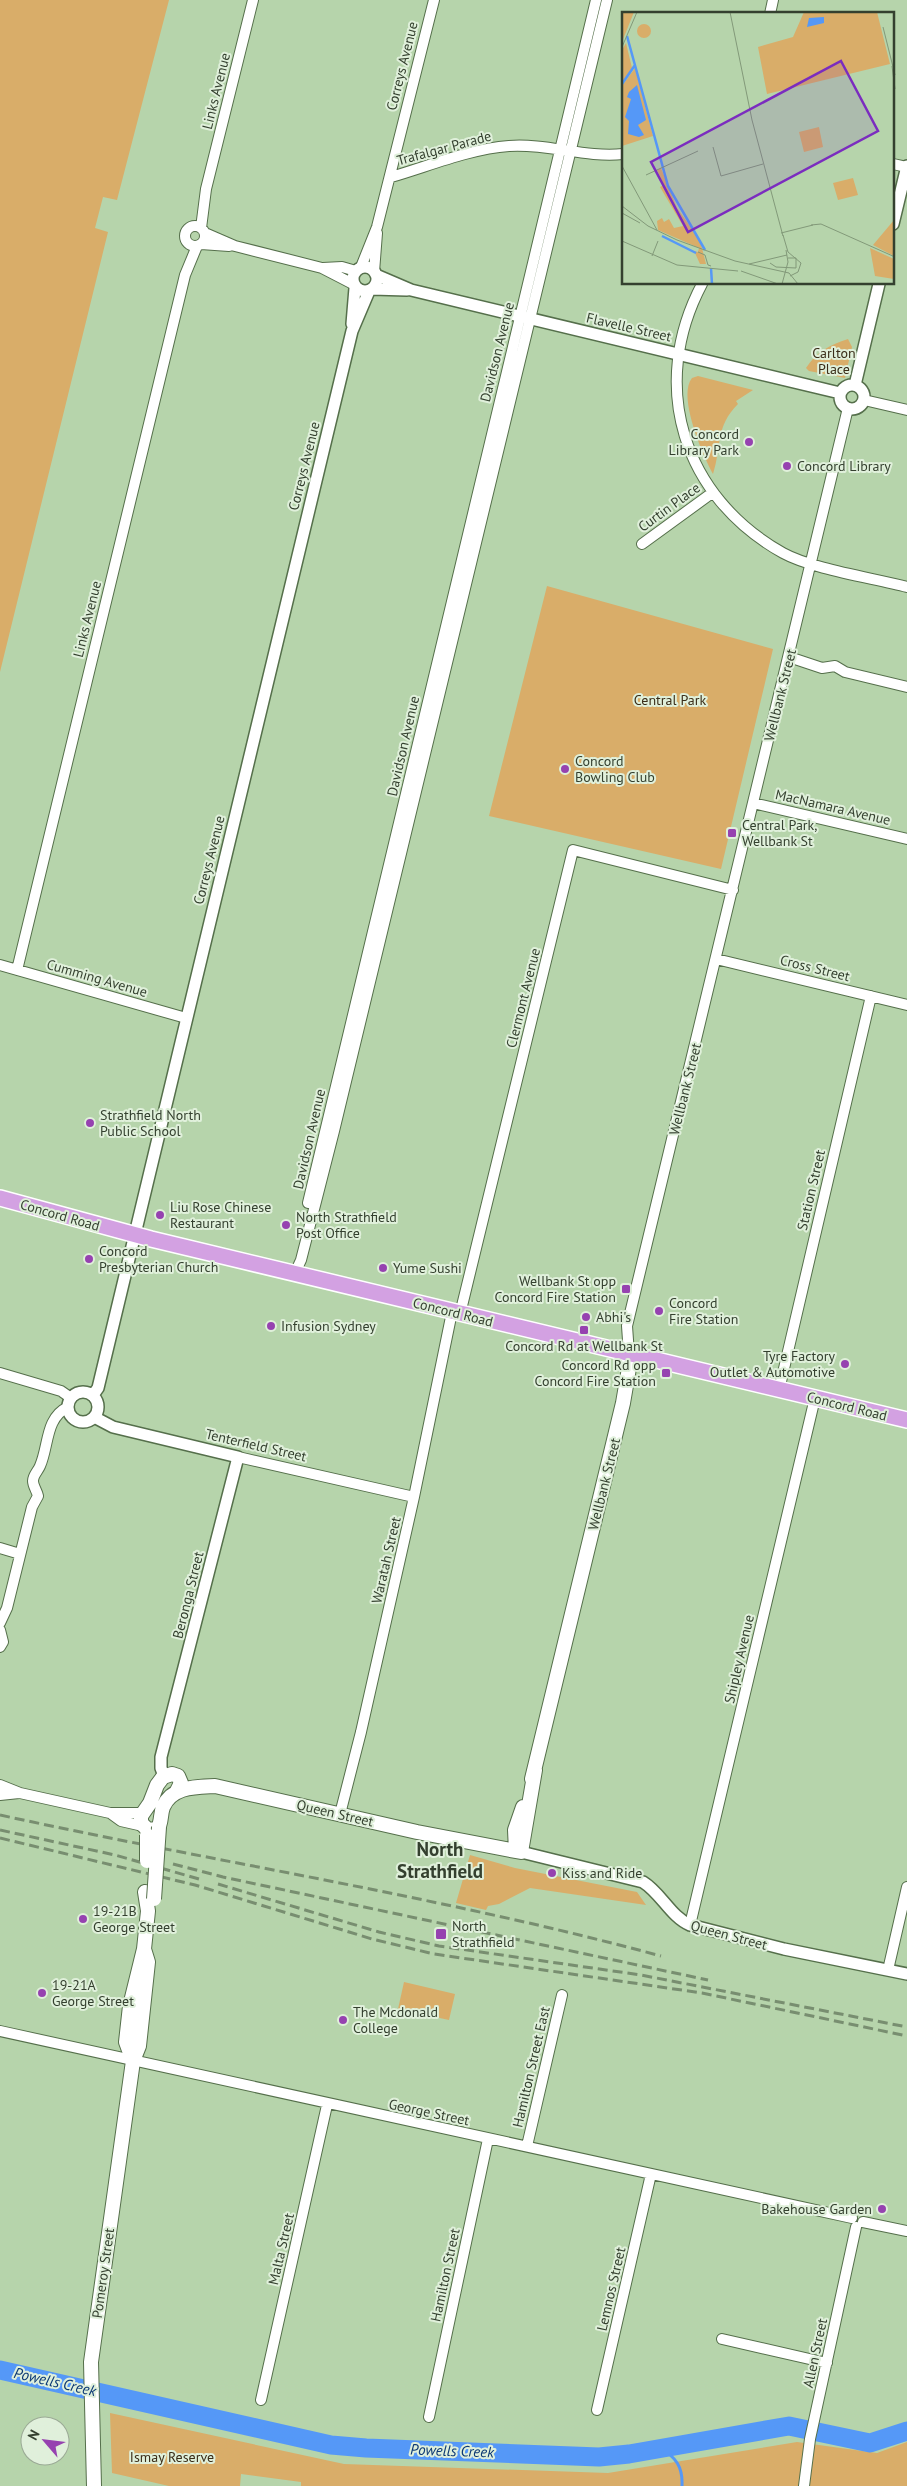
<svg xmlns="http://www.w3.org/2000/svg" width="907" height="2486" font-family="'PT Sans',sans-serif">
<style>
.green{fill:#d9ad69}
.lines{fill:none;stroke-linecap:round;stroke-linejoin:round}
.stream{stroke:#5598f7;stroke-width:3}
.river{stroke:#5598f7;stroke-width:19}
.minor-casing{stroke:#556f4b;stroke-width:12}
.tertiary-casing{stroke:#556f4b;stroke-width:14}
.secondary-casing{stroke:#556f4b;stroke-width:16}
.primary-casing{stroke:#fff;stroke-width:18}
.minor{stroke:#fff;stroke-width:10}
.tertiary{stroke:#fff;stroke-width:11}
.secondary{stroke:#fff;stroke-width:14}
.primary{stroke:#d3a1e2;stroke-width:15}
.rail{stroke:#788e70;stroke-width:3;stroke-dasharray:10 5;stroke-linecap:butt}
.secondary-bridge-casing{stroke:#556f4b;stroke-width:16;stroke-linecap:butt}
.secondary-bridge{stroke:#fff;stroke-width:14}
.poi-dot{fill:#9642b0;stroke:#e0f0db;stroke-width:2}
.labels{text-anchor:middle;stroke-width:4;stroke-linejoin:round;paint-order:stroke}
.street-label{font-size:14px;fill:#34402f;stroke:#e0f0db}
.park-label{font-size:14px;fill:#3a2d19;stroke:#e0f0db}
.poi-label{font-size:14px;fill:#34402f;stroke:#e0f0db;text-anchor:start}
.water-label{font-size:15px;font-style:italic;fill:#0c3974;stroke:#e0f0db}
.district-label{font-size:19px;font-weight:bold;fill:#34402f;stroke:#e0f0db}
.inset-river{fill:none;stroke:#5598f7;stroke-width:2.5}
.inset-road{fill:none;stroke:#829979;stroke-width:1}
.view{fill:#7b2cbf;fill-opacity:0.15;stroke:#7b2cbf;stroke-width:2.5}
.inset-edge{fill:none;stroke:#34402f;stroke-width:2.5}
</style>
<rect width="100%" height="100%" fill="#b6d4ab"/>
<path class="green" d="M 0,0 L 169,0 L 117,200 L 103,197 L 95,228 L 108,232 L 0,672 Z
M 848,339 L 852,347 L 845,378 L 809,371 L 806,368 C 816,352 830,345 848,339 Z
M 698,376 L 753,390 L 736,401 L 738,404 C 715,427 722,446 713,474 C 703,456 677,396 692,378 Z
M 547,586 L 773,649 L 721,869 L 489,816 Z
M 470,1855 L 515,1868 L 637,1892 L 646,1905 L 530,1888 L 499,1904 L 488,1906 L 486,1910 L 456,1903 Z
M 404,1982 L 455,1994 L 449,2020 L 398,2009 Z
M 110,2413 L 344,2464 L 608,2473 L 797,2442 L 877,2453 L 907,2442 L 907,2486 L 301,2486 L 301,2482 L 241,2474 L 240,2486 L 169,2486 L 112,2473 Z"/>
<g class="lines">
<path class="stream" d="M 660,2448 C 676,2457 683,2467 682,2486"/>
<path class="river" d="M 0,2370 L 331,2445 L 366,2448 L 599,2457 L 629,2454 L 789,2426 L 870,2443 L 907,2431"/>
<defs>
<path id="minor" d="M 770,14 L 773,0
M 893,164 L 907,167
M 391,177 C 429,166 469,149 509,146 C 547,143 585,158 623,154
M185 236a10 10 0 1 1 20 0a10 10 0 1 1-20 0Z
M 201,228 L 206,189 L 253,0
M 205,233 L 235,246 L 322,268 L 353,284
M 201,244 L 229,246
M 361,267 L 377,227 L 434,0
M 323,268 L 342,267 L 356,271
M 374,272 L 377,233
M 702,284 C 648,386 683,497 783,553 C 812,569 873,578 907,587
M 864,400 L 907,410
M 642,544 L 712,493
M 789,657 L 822,668 L 835,666 L 845,672 L 907,687
M 753,803 L 907,839
M 716,959 L 907,1005
M 0,965 L 186,1018
M 17,970 L 185,275 L 197,246
M 308,1203 L 596,0
M 295,1273 L 301,1260 L 334,1131 L 607,0
M 460,1314 L 573,850 L 733,890
M 629,1354 L 627,1326 L 848,408
M 0,1373 L 61,1391 L 71,1398
M 779,1390 L 871,996
M 238,1457 L 414,1497
M 0,1548 L 20,1554
M 0,1623 L 7,1608 L 32,1507 L 38,1496 C 37,1491 33,1486 33,1481 C 33,1475 38,1471 40,1466 C 49,1446 45,1418 68,1407
M 0,1630 L 3,1642 L 0,1647
M 0,1785 L 20,1793 L 110,1813 L 143,1813
M 0,1795 L 19,1793
M 110,1813 L 121,1821 L 143,1826
M 340,1814 L 361,1732 L 414,1497 L 452,1312
M 690,1925 L 815,1398
M 888,1970 L 907,1887
M 0,2031 L 852,2218
M 527,2146 L 562,1995
M 863,2222 L 907,2231
M 722,2339 L 827,2363
M 261,2400 L 327,2105
M 597,2410 L 651,2174
M 429,2417 L 488,2139
M 804,2486 L 810,2439 L 856,2227"/>
<path id="tertiary" d="M 893,224 L 907,166
M353 279a12 12 0 1 1 24 0a12 12 0 1 1-24 0Z
M 376,275 L 411,290 L 840,393
M 372,289 L 407,290
M 352,324 L 355,288
M840 397a12 12 0 1 1 24 0a12 12 0 1 1-24 0Z
M 855,385 L 879,284
M68 1407a15 15 0 1 1 30 0a15 15 0 1 1-30 0Z
M 93,1395 L 98,1388 L 352,331 L 369,291
M 94,1417 L 113,1427 L 238,1457 L 161,1757 L 161,1768 L 164,1776
M 521,1852 L 643,1882 C 661,1893 671,1917 690,1925 L 784,1949 L 907,1974"/>
<path id="secondary" d="M 532,1779 L 623,1403 L 629,1368 L 629,1354
M 177,1791 L 181,1783 L 178,1776 L 172,1774 L 163,1777 L 157,1785 L 150,1803 L 141,1816 L 141,1823 L 147,1829 L 157,1830 C 162,1823 160,1815 163,1807 C 172,1786 196,1787 215,1786 L 417,1832 L 521,1852 L 535,1770
M 516,1851 L 515,1830 L 523,1807
M 133,2061 L 126,2042 L 130,2006 L 144,1949 L 148,1911 L 145,1892
M 94,2486 L 91,2362 L 133,2061 L 139,2046 L 148,1962 L 144,1949"/>
<path id="primary" d="M 0,1198 L 151,1239 L 907,1420"/>
</defs>
<use href="#minor" class="minor-casing"/>
<use href="#tertiary" class="tertiary-casing"/>
<use href="#secondary" class="secondary-casing"/>
<use href="#primary" class="primary-casing"/>
<use href="#minor" class="minor"/>
<use href="#tertiary" class="tertiary"/>
<use href="#secondary" class="secondary"/>
<use href="#primary" class="primary"/>
<path class="rail" d="M 0,1815 C 220,1863 444,1897 661,1956
M 0,1830 L 115,1855 L 199,1879
M 0,1838 L 195,1885 L 372,1939 L 434,1954 L 702,1993 L 907,2036
M 173,1864 L 223,1877 L 708,1980
M 218,1884 L 379,1932 L 439,1946 L 641,1975 L 907,2027"/>
<defs>
<path id="secondary-bridge" d="M 147,1835 L 147,1861
M 154,1899 L 159,1827"/>
</defs>
<use href="#secondary-bridge" class="secondary-bridge-casing"/>
<use href="#secondary-bridge" class="secondary-bridge"/>
</g>
<g class="poi-dot">
<circle cx="749" cy="442" r="5"/>
<circle cx="787" cy="466" r="5"/>
<circle cx="565" cy="769" r="5"/>
<rect x="727" y="828" width="10" height="10" rx="2.5"/>
<circle cx="90" cy="1123" r="5"/>
<circle cx="160" cy="1215" r="5"/>
<circle cx="286" cy="1225" r="5"/>
<circle cx="89" cy="1259" r="5"/>
<circle cx="383" cy="1268" r="5"/>
<rect x="621" y="1284" width="10" height="10" rx="2.5"/>
<circle cx="659" cy="1311" r="5"/>
<circle cx="586" cy="1317" r="5"/>
<circle cx="271" cy="1326" r="5"/>
<rect x="579" y="1325" width="10" height="10" rx="2.5"/>
<circle cx="845" cy="1364" r="5"/>
<rect x="661" y="1368" width="10" height="10" rx="2.5"/>
<circle cx="552" cy="1873" r="5"/>
<circle cx="83" cy="1919" r="5"/>
<rect x="435" y="1928" width="12" height="12" rx="2.5"/>
<circle cx="42" cy="1993" r="5"/>
<circle cx="343" cy="2020" r="5"/>
<circle cx="882" cy="2209" r="5"/>
</g>
<g class="labels">
<g class="street-label">
<text transform="translate(402 66) rotate(-76)" y="5">Correys Avenue</text>
<text transform="translate(216 91) rotate(-76)" y="5">Links Avenue</text>
<text transform="translate(444 148) rotate(-15)" y="5">Trafalgar Parade</text>
<text transform="translate(629 327) rotate(13)" y="5">Flavelle Street</text>
<text transform="translate(497 352) rotate(-76)" y="5">Davidson Avenue</text>
<text transform="translate(304 466) rotate(-76)" y="5">Correys Avenue</text>
<text transform="translate(669 507) rotate(-36)" y="5">Curtin Place</text>
<text transform="translate(87 619) rotate(-76)" y="5">Links Avenue</text>
<text transform="translate(780 695) rotate(-76)" y="5">Wellbank Street</text>
<text transform="translate(403 746) rotate(-77)" y="5">Davidson Avenue</text>
<text transform="translate(833 807) rotate(13)" y="5">MacNamara Avenue</text>
<text transform="translate(209 860) rotate(-76)" y="5">Correys Avenue</text>
<text transform="translate(815 968) rotate(14)" y="5">Cross Street</text>
<text transform="translate(97 978) rotate(16)" y="5">Cumming Avenue</text>
<text transform="translate(523 998) rotate(-76)" y="5">Clermont Avenue</text>
<text transform="translate(685 1089) rotate(-76)" y="5">Wellbank Street</text>
<text transform="translate(309 1139) rotate(-77)" y="5">Davidson Avenue</text>
<text transform="translate(811 1190) rotate(-77)" y="5">Station Street</text>
<text transform="translate(60 1215) rotate(16)" y="5">Concord Road</text>
<text transform="translate(453 1312) rotate(14)" y="5">Concord Road</text>
<text transform="translate(847 1406) rotate(14)" y="5">Concord Road</text>
<text transform="translate(256 1445) rotate(13)" y="5">Tenterfield Street</text>
<text transform="translate(604 1484) rotate(-76)" y="5">Wellbank Street</text>
<text transform="translate(386 1560) rotate(-77)" y="5">Waratah Street</text>
<text transform="translate(188 1595) rotate(-76)" y="5">Beronga Street</text>
<text transform="translate(739 1659) rotate(-77)" y="5">Shipley Avenue</text>
<text transform="translate(335 1813) rotate(13)" y="5">Queen Street</text>
<text transform="translate(729 1935) rotate(15)" y="5">Queen Street</text>
<text transform="translate(531 2067) rotate(-77)" y="5">Hamilton Street East</text>
<text transform="translate(429 2112) rotate(12)" y="5">George Street</text>
<text transform="translate(281 2249) rotate(-77)" y="5">Malta Street</text>
<text transform="translate(103 2273) rotate(-82)" y="5">Pomeroy Street</text>
<text transform="translate(445 2275) rotate(-78)" y="5">Hamilton Street</text>
<text transform="translate(611 2289) rotate(-77)" y="5">Lemnos Street</text>
<text transform="translate(815 2353) rotate(-78)" y="5">Allen Street</text>
</g>
<g class="park-label">
<text x="834" y="358">Carlton<tspan x="834" dy="16">Place</tspan></text>
<text x="670" y="705">Central Park</text>
<text x="172" y="2462">Ismay Reserve</text>
</g>
<g class="poi-label">
<text x="739" y="439" text-anchor="end">Concord<tspan x="739" dy="16">Library Park</tspan></text>
<text x="797" y="471">Concord Library</text>
<text x="575" y="766">Concord<tspan x="575" dy="16">Bowling Club</tspan></text>
<text x="742" y="830">Central Park,<tspan x="742" dy="16">Wellbank St</tspan></text>
<text x="100" y="1120">Strathfield North<tspan x="100" dy="16">Public School</tspan></text>
<text x="170" y="1212">Liu Rose Chinese<tspan x="170" dy="16">Restaurant</tspan></text>
<text x="296" y="1222">North Strathfield<tspan x="296" dy="16">Post Office</tspan></text>
<text x="99" y="1256">Concord<tspan x="99" dy="16">Presbyterian Church</tspan></text>
<text x="393" y="1273">Yume Sushi</text>
<text x="616" y="1286" text-anchor="end">Wellbank St opp<tspan x="616" dy="16">Concord Fire Station</tspan></text>
<text x="669" y="1308">Concord<tspan x="669" dy="16">Fire Station</tspan></text>
<text x="596" y="1322">Abhi's</text>
<text x="281" y="1331">Infusion Sydney</text>
<text x="584" y="1351" text-anchor="middle">Concord Rd at Wellbank St</text>
<text x="835" y="1361" text-anchor="end">Tyre Factory<tspan x="835" dy="16">Outlet &amp; Automotive</tspan></text>
<text x="656" y="1370" text-anchor="end">Concord Rd opp<tspan x="656" dy="16">Concord Fire Station</tspan></text>
<text x="562" y="1878">Kiss and Ride</text>
<text x="93" y="1916">19-21B<tspan x="93" dy="16">George Street</tspan></text>
<text x="452" y="1931">North<tspan x="452" dy="16">Strathfield</tspan></text>
<text x="52" y="1990">19-21A<tspan x="52" dy="16">George Street</tspan></text>
<text x="353" y="2017">The Mcdonald<tspan x="353" dy="16">College</tspan></text>
<text x="872" y="2214" text-anchor="end">Bakehouse Garden</text>
</g>
<g class="water-label">
<text transform="translate(55 2382) rotate(13)" y="5">Powells Creek</text>
<text transform="translate(452 2451) rotate(2)" y="5">Powells Creek</text>
</g>
<g class="district-label">
<text x="440" y="1856">North<tspan x="440" dy="22">Strathfield</tspan></text>
</g>
</g>
<g transform="translate(622 12)">
<rect width="272" height="272" fill="#b6d4ab"/>
<path d="M 0,0 L 12,0 L 0,30 ZM 182,0 L 255,0 L 268,52 L 145,82 L 136,35 L 171,25 ZM15 19a7 7 0 1 1 14 0a7 7 0 1 1-14 0ZM 4,31 L 10,56 L 0,71 L 0,38 ZM 13,56 L 31,124 L 0,134 L 0,74 ZM 197,115 L 201,135 L 182,140 L 177,120 ZM 39,156 L 55,196 L 78,228 L 84,252 L 78,252 L 73,241 L 67,238 L 76,240 L 77,236 L 36,218 L 35,209 L 40,206 L 42,210 L 47,207 L 52,216 L 61,214 L 38,175 L 42,173 L 35,158 ZM 231,166 L 236,183 L 216,188 L 211,171 ZM 272,208 L 272,244 L 251,233 ZM 248,236 L 272,247 L 272,267 L 253,264 Z" fill="#d9ad69"/>
<path d="M 202,5 L 202,11 L 185,15 L 187,6 ZM 15,73 L 24,108 L 16,113 L 22,123 L 17,125 L 6,122 L 7,109 L 3,105 L 9,87 L 5,85 L 7,80 Z" fill="#5598f7"/>
<path class="inset-river" d="M 5,24 L 46,174 L 83,238M 0,72 L 13,53M 40,224 L 74,241M 89,256 L 90,272"/>
<path class="inset-road" d="M 108,0 L 130,108 L 161,224M 261,15 L 273,63M 0,35 L 15,0M 270,54 L 273,77M 91,135 L 99,164 L 141,152M 0,154 L 35,218M 24,163 L 76,139M 0,194 L 26,214 L 55,228 L 113,249 L 167,261 L 176,272M 0,201 L 18,211M 189,213 L 199,212 L 273,245M 159,221 L 191,213M 161,223 L 166,240 L 179,251 L 176,260 L 168,264M 0,229 L 55,253 L 116,259M 76,240 L 83,243 L 86,253 L 89,254M 30,244 L 36,229M 144,248 L 165,243M 148,251 L 154,255 L 174,256 L 174,246 L 166,246M 127,252 L 144,248M 119,259 L 156,272M 160,272 L 166,250 L 164,238"/>
<path class="view" d="M 219,49 L 256,119 L 66,220 L 29,150 Z"/>
<rect width="272" height="272" class="inset-edge"/>
</g>
<g transform="translate(45 2441) rotate(298)"><circle r="24" fill="#e0f0db" stroke="#9baa96"/>
<path d="M0-4L9 19L0 12L-9 19Z" fill="#9642b0"/>
<text y="-8" font-size="14" font-weight="bold" text-anchor="middle" fill="#34402f">N</text>
</g>
</svg>
